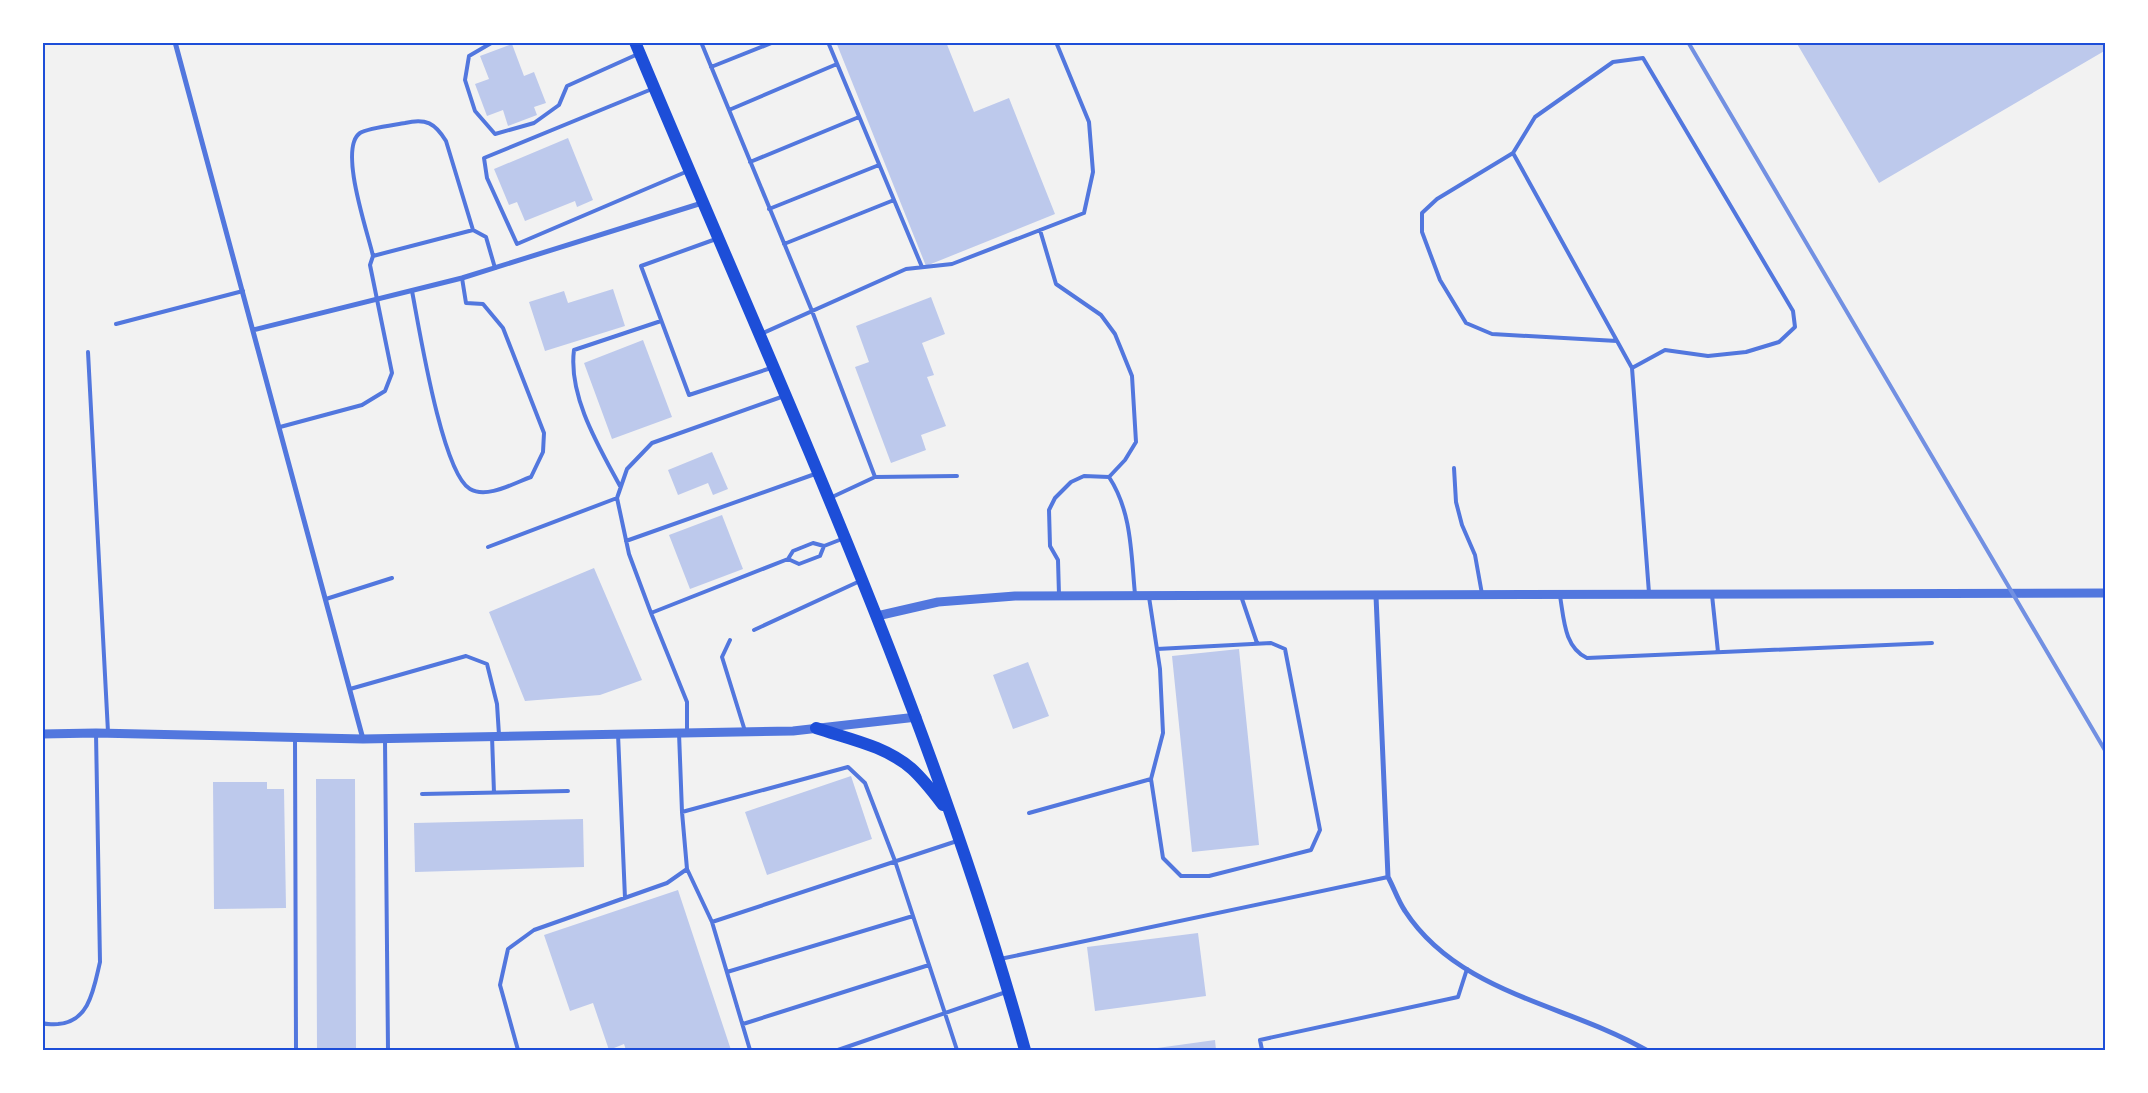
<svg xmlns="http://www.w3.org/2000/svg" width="2148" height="1093" font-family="'DejaVu Sans',sans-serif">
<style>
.building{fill:#bdc9ec}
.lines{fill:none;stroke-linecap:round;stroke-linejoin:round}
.service{stroke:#5277de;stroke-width:4}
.minor{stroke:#5277de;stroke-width:5}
.tertiary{stroke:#5277de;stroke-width:9}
.primary{stroke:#1d4ed8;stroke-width:12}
.rail{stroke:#7290e2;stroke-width:4}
.neatline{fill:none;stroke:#1d4ed8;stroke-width:2}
</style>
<rect width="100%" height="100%" fill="#f2f2f2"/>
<path class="building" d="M 836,42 L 946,42 L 974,112 L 1009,98 L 1055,214 L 926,266 Z
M 1796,42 L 2106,42 L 2106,50 L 1879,183 Z
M 512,44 L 524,76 L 534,72 L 546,103 L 534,107 L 537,115 L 508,126 L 503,110 L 487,116 L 475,84 L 489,79 L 480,56 Z
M 568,138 L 593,200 L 577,207 L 575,201 L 525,221 L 517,202 L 509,205 L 494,169 Z
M 613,289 L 625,326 L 545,351 L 529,302 L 564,291 L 568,303 Z
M 931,297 L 945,334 L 922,343 L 934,375 L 927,377 L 946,426 L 921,435 L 926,450 L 891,463 L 855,367 L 869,362 L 856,326 Z
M 643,340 L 672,417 L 612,439 L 584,363 Z
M 712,452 L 728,489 L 713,495 L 708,483 L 678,495 L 668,470 Z
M 722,515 L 743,569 L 690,589 L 669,535 Z
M 594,568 L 642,680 L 600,695 L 525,701 L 489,612 Z
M 1239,649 L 1259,845 L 1192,852 L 1172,656 Z
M 1028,662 L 1049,716 L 1013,729 L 993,675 Z
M 851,776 L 872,839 L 767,875 L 745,812 Z
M 316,779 L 355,779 L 356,1050 L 317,1050 Z
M 213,782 L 267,782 L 267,789 L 284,789 L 286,908 L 214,909 Z
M 583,819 L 584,867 L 415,872 L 414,823 Z
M 678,890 L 731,1050 L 626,1050 L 624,1044 L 609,1050 L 593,1003 L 570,1011 L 544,935 Z
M 1198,933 L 1206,996 L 1095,1011 L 1087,947 Z
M 1215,1040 L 1216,1050 L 1150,1050 L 1150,1049 Z"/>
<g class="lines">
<path class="service" d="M 493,42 L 469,56 L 465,80 L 475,111 L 495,134 L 534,123 L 559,105 L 567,86 L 638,54
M 701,42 L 812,311 L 875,477 L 830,498
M 828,42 L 922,267
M 711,67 L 774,42
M 652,89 L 484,158 L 487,178 L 517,244 L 688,171
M 729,110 L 837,64
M 1513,153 L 1437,199 L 1422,213 L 1422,232 L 1440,280 L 1466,323 L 1492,334 L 1617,341
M 750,162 L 859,117
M 769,209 L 879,165
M 1040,230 L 1056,284 L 1101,315 L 1115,334 L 1132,376 L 1136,442 L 1125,460 L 1109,477 L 1084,476 L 1071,482 L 1055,498 L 1049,510 L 1050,546 L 1058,560 L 1059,595
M 716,239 L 641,266 L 689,395 L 771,368
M 784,244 L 894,200
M 373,256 C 368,233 338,148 360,133 C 368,128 394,125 405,123 C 426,118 435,123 446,141 L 473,230
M 412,291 C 419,327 442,473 470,489 C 487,499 514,483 531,477 L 543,452 L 544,433 L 503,328 L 483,304 L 466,303 L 462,278
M 116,324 L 243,291
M 761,334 L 906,269 L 952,264 L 1084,213 L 1093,172 L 1089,122 L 1056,42
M 88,352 L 108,732
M 1632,368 L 1665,350 L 1708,356 L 1746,352 L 1779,342 L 1795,327 L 1793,311 L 1643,58 L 1613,62 L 1535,117 L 1513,153 L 1632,368 L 1649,593
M 280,427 L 362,405 L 385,391 L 392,373 L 370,265 L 373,256 L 473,230 L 486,237 L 495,268
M 1454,468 L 1456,502 L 1462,525 L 1475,555 L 1482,594
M 875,477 L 957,476
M 1109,477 C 1132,512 1131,554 1135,594
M 620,486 C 599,447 568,396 574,350 L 661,321
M 626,541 L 815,474
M 488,547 L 617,498
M 788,559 L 799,564 L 820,556 L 824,546
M 1712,595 L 1718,652
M 1241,596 L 1257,643
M 1560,596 C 1564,619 1564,647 1587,658 L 1932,643
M 1149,597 L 1160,669 L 1163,733 L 1151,779 L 1163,858 L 1181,876 L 1209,876 L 1311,850 L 1320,830 L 1285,649 L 1271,643 L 1157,649
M 326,599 L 392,578
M 651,613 L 629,554 L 617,498 L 627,469 L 652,443 L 784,396
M 754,630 L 860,581
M 730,640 L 722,657 L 745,731
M 350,689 L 466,656 L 487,664 L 497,704 L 499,735
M 679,733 L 682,812
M 687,733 L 687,702 L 651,613 L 788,559 L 793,551 L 813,543 L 824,546 L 842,539
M 618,734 L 625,898
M 492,736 L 494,793
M 295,739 L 296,1050
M 385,740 L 388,1050
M 422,794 L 568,791
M 1029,813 L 1151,779
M 712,922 L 687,869 L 682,812 L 848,767 L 865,783 L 895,861 L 957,1050
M 1000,959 L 1388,877
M 727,972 L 913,916
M 42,1023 C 48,1025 52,1024 58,1024 C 90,1022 94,987 100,962 L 96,733
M 743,1024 L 929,965
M 518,1050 L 500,985 L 508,949 L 534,930 L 667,883 L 687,869
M 750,1050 L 712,922 L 957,841
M 838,1050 L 1006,992
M 1098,1050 L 1104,1050
M 1262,1050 L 1260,1040 L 1458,997 L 1467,969"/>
<path class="minor" d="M 175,42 L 363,739
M 253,330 L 462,278 L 702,203
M 1376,596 L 1388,877 C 1394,888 1398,901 1405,911 C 1459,994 1567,1004 1646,1050"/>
<path class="tertiary" d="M 877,616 L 938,602 L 1015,596 L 2106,593
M 42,734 L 96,733 L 363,739 L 793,731 L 917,717"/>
<path class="primary" d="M 635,42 C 774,375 929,703 1025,1050
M 816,728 C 849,739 886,746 912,769 C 924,780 933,792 943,805"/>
<path class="rail" d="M 1688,42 L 2106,752"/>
</g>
<rect width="2148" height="1093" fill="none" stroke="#ffffff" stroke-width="88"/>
<rect x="44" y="44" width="2060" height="1005" class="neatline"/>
</svg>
